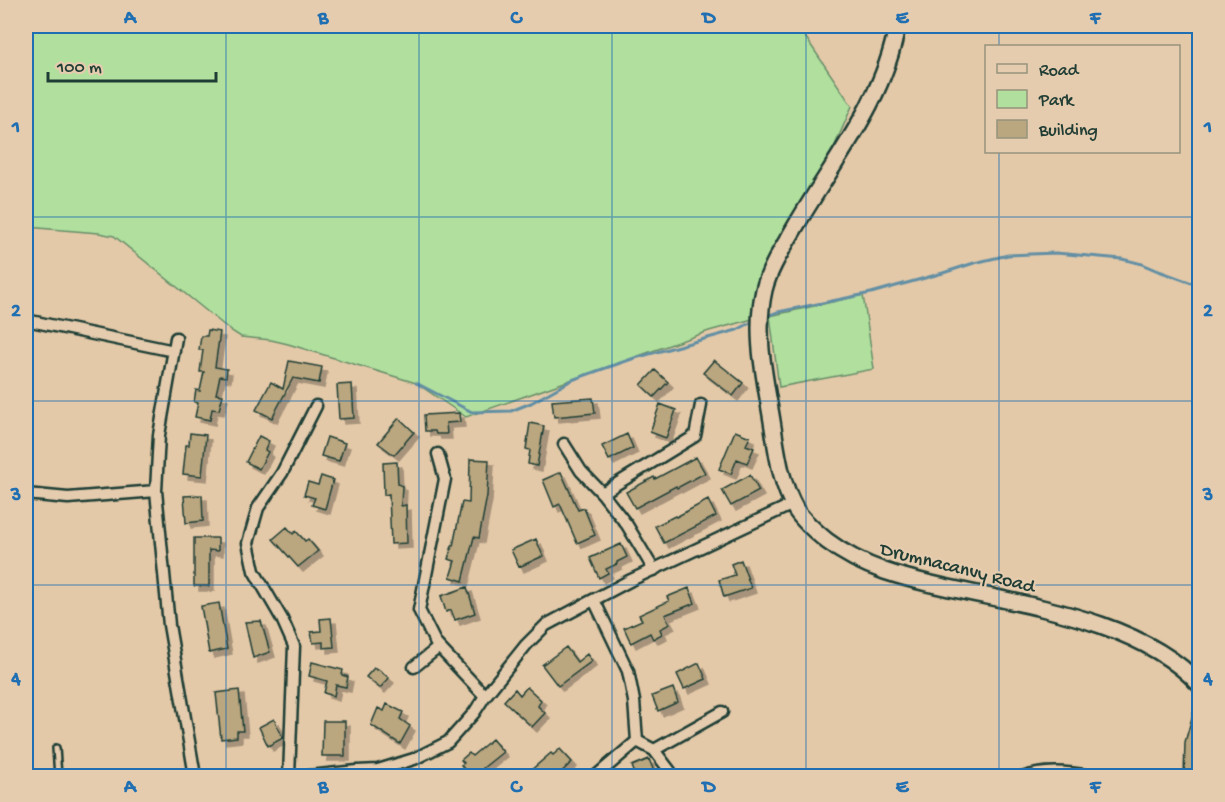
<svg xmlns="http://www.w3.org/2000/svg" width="1225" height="802" font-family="'Gochi Hand',sans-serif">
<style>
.green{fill:#b0df9e;stroke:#688e69;stroke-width:1.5}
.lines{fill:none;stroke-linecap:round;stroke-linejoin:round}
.stream{stroke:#638fa4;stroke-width:3}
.building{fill:#baa67f;stroke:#1f3d34;stroke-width:1.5;filter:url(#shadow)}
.lane-casing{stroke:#1f3d34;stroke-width:10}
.street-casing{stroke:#1f3d34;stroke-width:15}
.secondary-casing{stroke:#1f3d34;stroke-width:20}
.lane{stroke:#e6ccae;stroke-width:5}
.street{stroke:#e6ccae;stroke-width:10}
.secondary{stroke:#e6ccae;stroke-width:15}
.grid{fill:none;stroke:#1f6fb2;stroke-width:1.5;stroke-opacity:0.55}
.labels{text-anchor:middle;stroke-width:4.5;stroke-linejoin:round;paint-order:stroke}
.street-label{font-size:20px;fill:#1f3d34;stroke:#e6ccae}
.neatline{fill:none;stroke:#1f6fb2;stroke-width:2}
.grid-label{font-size:20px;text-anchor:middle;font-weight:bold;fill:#1f6fb2}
</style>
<defs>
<filter id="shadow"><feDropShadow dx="5" dy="5" stdDeviation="0" flood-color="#0004"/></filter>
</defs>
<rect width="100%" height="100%" fill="#e4c9a8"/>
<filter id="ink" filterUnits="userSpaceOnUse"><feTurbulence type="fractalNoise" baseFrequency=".0167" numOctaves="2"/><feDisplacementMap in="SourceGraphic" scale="12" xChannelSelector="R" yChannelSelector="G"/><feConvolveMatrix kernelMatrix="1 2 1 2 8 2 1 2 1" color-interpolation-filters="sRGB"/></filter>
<g filter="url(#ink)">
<path class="green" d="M 26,26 L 798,26 L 852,106 L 760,317 L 709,331 L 466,417 L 416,383 L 288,344 L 271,340 L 241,337 L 230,330 L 114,236 L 99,233 L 26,227 Z
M 863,295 L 874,369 L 779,387 L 770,316 Z"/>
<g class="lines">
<path class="stream" d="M 770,315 L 778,312 L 871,293 L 943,273 L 974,263 L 1008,255 L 1031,254 L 1056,253 L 1122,259 L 1142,264 L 1156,270 L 1200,286
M 416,383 L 472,412 L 511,411 L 531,403 L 572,380 L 600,370 L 635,358 L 737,330 L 752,322"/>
</g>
<path class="building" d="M 208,330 L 220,332 L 215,367 L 227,369 L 226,377 L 220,376 L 216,394 L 223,395 L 219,410 L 212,409 L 210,420 L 195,417 L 198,403 L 194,402 L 196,390 L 200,391 L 204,372 L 200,372 L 203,350 L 199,350 L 201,336 L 207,336 Z
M 714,360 L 743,383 L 733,396 L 703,373 Z
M 289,361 L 322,367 L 319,383 L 293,378 L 272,418 L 256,410 L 271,382 L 283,389 Z
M 655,370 L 668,382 L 654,397 L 641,385 Z
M 352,384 L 354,418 L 339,419 L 337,385 Z
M 593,398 L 595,413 L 554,417 L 552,401 Z
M 660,404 L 676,410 L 666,438 L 650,432 Z
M 459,413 L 460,422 L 446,423 L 447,434 L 436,434 L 435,431 L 425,431 L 424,415 Z
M 399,418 L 414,432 L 394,455 L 378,443 Z
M 530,423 L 544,426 L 537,466 L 528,464 L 530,450 L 526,449 Z
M 735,431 L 750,437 L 746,445 L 754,448 L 747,463 L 737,459 L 731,474 L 719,469 Z
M 190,433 L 206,435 L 202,476 L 183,474 L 186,445 L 189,445 Z
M 627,434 L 633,448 L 609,460 L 602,446 Z
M 259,436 L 269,441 L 265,450 L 268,452 L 259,469 L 246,462 Z
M 327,437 L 345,443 L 339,461 L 321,456 Z
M 696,457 L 705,473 L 677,488 L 676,486 L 635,508 L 626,492 L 654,477 L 655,479 Z
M 470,459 L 489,460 L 487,496 L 479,538 L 474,537 L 463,581 L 450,577 L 455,561 L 448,559 L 452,546 L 453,546 L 462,502 L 469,503 Z
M 397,462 L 398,484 L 402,486 L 401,506 L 406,505 L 407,543 L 391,544 L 389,494 L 384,495 L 383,463 Z
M 561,472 L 578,510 L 584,508 L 595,535 L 577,543 L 560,504 L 554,507 L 543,480 Z
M 750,475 L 759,491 L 731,506 L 722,490 Z
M 321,476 L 333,480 L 325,509 L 312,505 L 315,498 L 304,495 L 308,482 L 318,485 Z
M 202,495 L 203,521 L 186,523 L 184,496 Z
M 708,500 L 716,516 L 664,543 L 655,526 L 675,516 L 676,517 Z
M 287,527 L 293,534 L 296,531 L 305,541 L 308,539 L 318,551 L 298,567 L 273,539 Z
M 194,538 L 218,538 L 218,551 L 209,550 L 209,586 L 194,586 Z
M 536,539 L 543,556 L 519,567 L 511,550 Z
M 621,544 L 627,557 L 617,562 L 617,564 L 606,569 L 608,573 L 599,578 L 590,558 Z
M 741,560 L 751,588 L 724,597 L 719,580 L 735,575 L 731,564 Z
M 467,587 L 475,613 L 455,620 L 451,610 L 446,612 L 441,596 Z
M 689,588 L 695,603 L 665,615 L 670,624 L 660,629 L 662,634 L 653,639 L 650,633 L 631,643 L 624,628 L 642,620 L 639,615 L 669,601 L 667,597 Z
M 219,603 L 227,649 L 209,653 L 201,606 Z
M 331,618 L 334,647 L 323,648 L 323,642 L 313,643 L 311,632 L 321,631 L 320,619 Z
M 261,621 L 270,652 L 253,658 L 245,622 Z
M 566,647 L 577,662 L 587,654 L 592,661 L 558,686 L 542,665 Z
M 312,662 L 343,670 L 342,675 L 348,677 L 346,687 L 336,685 L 334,696 L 324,693 L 327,681 L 309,676 Z
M 699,663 L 706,679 L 684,689 L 677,674 Z
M 374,668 L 377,670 L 378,669 L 389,678 L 380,688 L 366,677 Z
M 527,687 L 541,700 L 538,706 L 545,713 L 532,727 L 504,701 L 515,689 L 520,695 Z
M 673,688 L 678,702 L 658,711 L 652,696 Z
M 239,690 L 243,731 L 237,731 L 237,737 L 221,739 L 216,693 Z
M 1197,700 L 1200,701 L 1200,777 L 1184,777 L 1185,742 Z
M 387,704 L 403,712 L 400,719 L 410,726 L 400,744 L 371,725 L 378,708 L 384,711 Z
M 274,719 L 283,738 L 268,746 L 259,727 Z
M 323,721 L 345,721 L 345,756 L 322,756 Z
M 492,739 L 503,752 L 483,768 L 487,772 L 482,777 L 470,777 L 461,765 L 464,763 L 461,760 L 469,753 L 472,756 Z
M 560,749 L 572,762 L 556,777 L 523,777 L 551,753 L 553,755 Z
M 649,759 L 655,774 L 648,777 L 636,777 L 632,766 Z"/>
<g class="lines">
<defs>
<path id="lane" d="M 56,748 L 58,776
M 1020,776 C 1051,765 1078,772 1110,776"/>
<path id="street" d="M 26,320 L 174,351
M 176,338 L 159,435 L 156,491 L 169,625 L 195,776
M 564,444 L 581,471 L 602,493 L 627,525 L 654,570
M 438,454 L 445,479 L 419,610 L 436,644 L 485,696
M 602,493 L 695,436 L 701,405
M 26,494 L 68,498 L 156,491
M 594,600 L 628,671 L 634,701 L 637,741 L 654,750 L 670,771 L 672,776
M 414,667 L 439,647
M 654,750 L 722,712
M 289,776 L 294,646 L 282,619 L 254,571 L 248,543 L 258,508 L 282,473 L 316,406
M 309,776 L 357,771 L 378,770 L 414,759 L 448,742 L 474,713 L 485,696 L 526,645 L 546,625 L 631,580 L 793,504
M 596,776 L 637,741"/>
<path id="secondary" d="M 897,26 C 884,102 831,164 794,229 C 783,248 769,269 764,290 C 754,334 765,378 772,421 C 777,452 780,482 796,510 C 804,522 816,532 827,541 C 864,569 904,578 949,588 C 1030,606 1142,621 1200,685"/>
</defs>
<use href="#lane" class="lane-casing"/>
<use href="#street" class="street-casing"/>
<use href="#secondary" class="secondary-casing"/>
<use href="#lane" class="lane"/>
<use href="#street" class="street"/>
<use href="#secondary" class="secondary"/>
</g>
</g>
<path class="grid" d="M 226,26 L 226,776M 419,26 L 419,776M 612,26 L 612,776M 806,26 L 806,776M 999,26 L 999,46M 999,152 L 999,776M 26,217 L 1200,217M 26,401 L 1200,401M 26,585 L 1200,585"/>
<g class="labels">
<g class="street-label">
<text transform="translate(958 566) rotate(14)" y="7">Drumnacanvy Road</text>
</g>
</g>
<rect width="1225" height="802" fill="none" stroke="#e6ccae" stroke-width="66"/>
<rect x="985" y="45" width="195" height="108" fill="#e6ccae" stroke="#96937d" stroke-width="1.5"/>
<rect x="997" y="64" width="30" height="9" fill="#e6ccae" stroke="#96937d" stroke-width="1.5"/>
<text x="1039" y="75" font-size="18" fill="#1f3d34">Road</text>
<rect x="997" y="90" width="30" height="18" fill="#b0df9e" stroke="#96937d" stroke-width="1.5"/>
<text x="1039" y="105" font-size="18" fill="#1f3d34">Park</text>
<rect x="997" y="120" width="30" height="18" fill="#baa67f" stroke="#96937d" stroke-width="1.5"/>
<text x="1039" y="135" font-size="18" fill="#1f3d34">Building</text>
<path d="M48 72v9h168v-9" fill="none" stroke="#1f3d34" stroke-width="3"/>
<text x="57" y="72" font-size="18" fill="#1f3d34" stroke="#e6ccae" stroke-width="4.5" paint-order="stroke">100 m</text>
<rect x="33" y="33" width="1159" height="736" class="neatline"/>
<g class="grid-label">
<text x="130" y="23">A</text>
<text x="323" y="23">B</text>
<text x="516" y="23">C</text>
<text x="709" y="23">D</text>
<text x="902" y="23">E</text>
<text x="1095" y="23">F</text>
<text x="16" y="132">1</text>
<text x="1208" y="132">1</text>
<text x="16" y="316">2</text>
<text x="1208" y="316">2</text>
<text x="16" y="500">3</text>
<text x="1208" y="500">3</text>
<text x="16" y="684">4</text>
<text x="1208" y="684">4</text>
<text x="130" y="792">A</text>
<text x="323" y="792">B</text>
<text x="516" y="792">C</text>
<text x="709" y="792">D</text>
<text x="902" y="792">E</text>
<text x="1095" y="792">F</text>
</g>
</svg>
